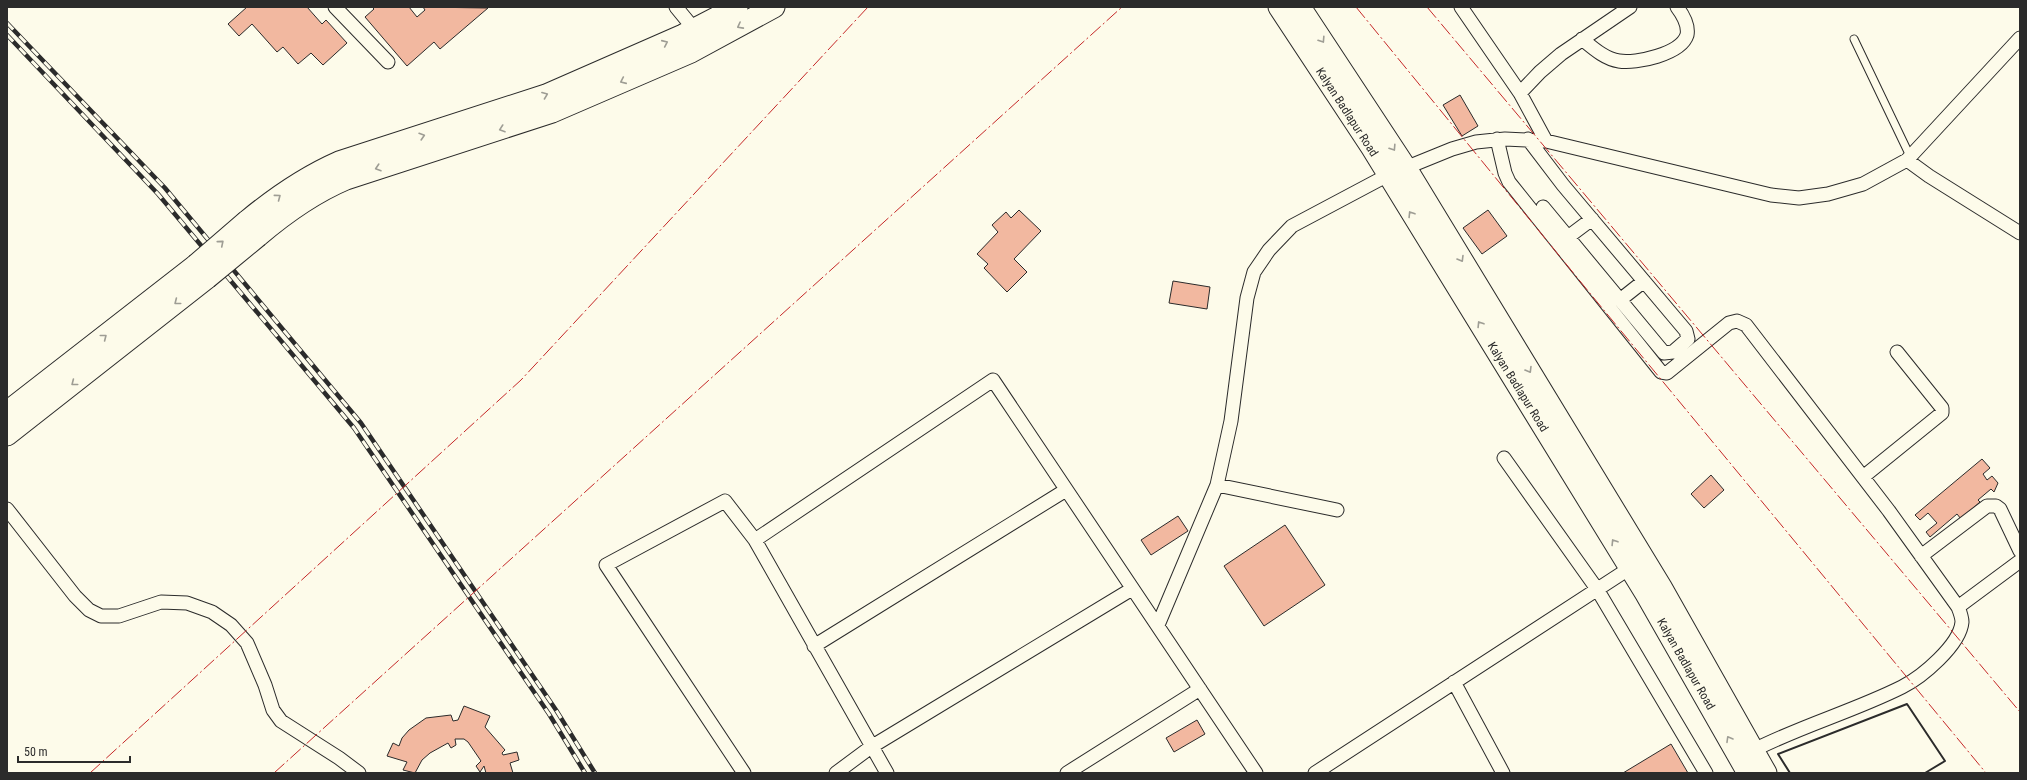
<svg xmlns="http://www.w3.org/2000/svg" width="2027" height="780" font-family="'Roboto Condensed',sans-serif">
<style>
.building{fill:#f2b8a0;stroke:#2b2b2b}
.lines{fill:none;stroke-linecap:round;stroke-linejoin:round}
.lane-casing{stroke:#2b2b2b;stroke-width:9}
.street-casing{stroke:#2b2b2b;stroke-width:15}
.primary-casing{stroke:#2b2b2b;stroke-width:23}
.lane{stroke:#fdfbea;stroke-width:7}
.street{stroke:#fdfbea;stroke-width:13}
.primary{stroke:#fdfbea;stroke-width:21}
.rail-casing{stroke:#2b2b2b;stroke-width:4.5}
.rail{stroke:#fdfbea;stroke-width:3;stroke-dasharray:9;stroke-linecap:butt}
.primary-bridge-casing{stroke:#2b2b2b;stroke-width:23;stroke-linecap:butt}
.primary-bridge{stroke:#fdfbea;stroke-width:21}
.wall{stroke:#2b2b2b;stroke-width:2}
.power{stroke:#c62828;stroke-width:1;stroke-dasharray:14 3 2 3;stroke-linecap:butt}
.oneway{stroke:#9e9d94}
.labels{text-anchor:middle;stroke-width:3;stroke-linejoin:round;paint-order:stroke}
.street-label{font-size:12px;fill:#2b2b2b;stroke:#fdfbea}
</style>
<rect width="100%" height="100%" fill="#fdfbea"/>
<path class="building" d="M 247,7 L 307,7 L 322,24 L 326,20 L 347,43 L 323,65 L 311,53 L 298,64 L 283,47 L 277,52 L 252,24 L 239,36 L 228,24 Z
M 372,7 L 409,7 L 417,17 L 425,10 L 423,7 L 488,8 L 440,49 L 434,42 L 407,66 L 365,17 L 374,9 Z
M 1460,95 L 1478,126 L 1462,136 L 1443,105 Z
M 1019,210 L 1041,231 L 1014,259 L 1027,272 L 1007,292 L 984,268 L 988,264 L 977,254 L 998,232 L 992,225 L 1006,212 L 1011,218 Z
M 1488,210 L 1507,236 L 1482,254 L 1463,228 Z
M 1173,281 L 1210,287 L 1207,309 L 1169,303 Z
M 1982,459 L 1990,468 L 1983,474 L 1987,480 L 1992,476 L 1998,483 L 1994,492 L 1991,489 L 1978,500 L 1980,502 L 1961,519 L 1957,514 L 1930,537 L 1926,532 L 1937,523 L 1928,513 L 1920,520 L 1915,515 Z
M 1711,475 L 1724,490 L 1704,508 L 1691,494 Z
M 1178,516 L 1188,531 L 1151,555 L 1141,540 Z
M 1285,525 L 1325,585 L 1264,626 L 1224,566 Z
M 464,706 L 490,716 L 485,727 L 505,750 L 502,753 L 503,755 L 517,752 L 519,760 L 510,763 L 513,773 L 523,773 L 486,773 L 484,766 L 480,772 L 476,766 L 481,761 L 468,742 L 464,739 L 455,739 L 456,745 L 451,748 L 448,743 L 430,753 L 422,760 L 415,773 L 403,770 L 407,762 L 387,756 L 393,743 L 399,746 L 402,738 L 409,730 L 426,718 L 451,715 L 453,721 L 458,720 Z
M 1197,720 L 1205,734 L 1174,752 L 1166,738 Z
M 1671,744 L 1688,773 L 1623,773 Z"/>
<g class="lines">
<defs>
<path id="lane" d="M 1854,39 L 1910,156"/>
<path id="street" d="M 335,7 L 388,62
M 676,7 L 699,35
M 1461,7 L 1520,93 L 1546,141
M 1582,39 C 1593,48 1605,59 1619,61 C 1636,64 1681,54 1687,35 C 1689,25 1683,15 1677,7
M 1520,93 L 1540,72 L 1561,54 L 1630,7
M 1497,139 L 1505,173 L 1509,182 L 1661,372 L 1667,373 L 1729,323 L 1737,321 L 1746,325 L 1889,511 L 1958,607 C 1960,612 1962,617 1962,622 C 1960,645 1922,677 1902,687 C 1852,712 1797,727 1748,753
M 1528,139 L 1563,185 L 1686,331 L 1688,339 L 1673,352 L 1664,353 L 1543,207
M 1907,160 L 1929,176 L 2020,233
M 1568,237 L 1592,219
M 1620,300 L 1644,281
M 1504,458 L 1597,589 L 1706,773
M 1863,477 L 1942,413 L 1942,408 L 1897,352
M 1217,485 L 1337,510
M 7,509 L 75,596 L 89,610 L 101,616 L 119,616 L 161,602 L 187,603 L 212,612 L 231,625 L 247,643 L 265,685 L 273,710 L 281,721 L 339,758 L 359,773
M 755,540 L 993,380 L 1256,773
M 1921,556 L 1987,506 L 1996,506 L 2000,509 L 2020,551
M 1958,607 L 2020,561
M 1158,625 L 1217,485 L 1231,421 L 1247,298 L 1254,272 L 1269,250 L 1292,226 L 1388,175 L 1452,149 L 1476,142 L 1505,139 L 1546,141 L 1771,195 L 1799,198 L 1828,194 L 1863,184 L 1907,160 L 2020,38
M 814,646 L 1066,490
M 1454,682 L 1503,773
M 744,773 L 606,565 L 725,501 L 755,540 L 887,773
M 836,773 L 871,747 L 1132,589
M 1067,773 L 1200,689
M 1315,773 L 1630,568"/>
<path id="primary" d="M 1279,7 L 1372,148 L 1646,594 L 1748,773
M 1300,7 L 1406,168 L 1661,587 L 1766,773
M 247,221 C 276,197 305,177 339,162 L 546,95 L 683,35 L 737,7
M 258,236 C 285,213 313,193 346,179 L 552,112 L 691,52 L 774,7
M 7,412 L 196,265
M 7,435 L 207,278"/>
</defs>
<use href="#lane" class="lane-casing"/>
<use href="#street" class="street-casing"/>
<use href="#primary" class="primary-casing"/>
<use href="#lane" class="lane"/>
<use href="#street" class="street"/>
<use href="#primary" class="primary"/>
<defs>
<path id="rail" d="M 7,23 L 165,188 L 361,423 L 556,710 L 595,773
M 7,35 L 158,194 L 354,428 L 549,714 L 585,773"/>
</defs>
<use href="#rail" class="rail-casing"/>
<use href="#rail" class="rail"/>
<defs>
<path id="primary-bridge" d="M 196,265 L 247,221
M 207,278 L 258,236"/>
</defs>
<use href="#primary-bridge" class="primary-bridge-casing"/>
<use href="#primary-bridge" class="primary-bridge"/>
<path class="wall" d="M 1790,773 L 1778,754 L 1907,704 L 1945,761 L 1925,773"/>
<path class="power" d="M 1356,7 L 1593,297 L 1986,773
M 1427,7 L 2020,712
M 90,773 L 521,380 L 868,7
M 274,773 L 1122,7"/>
</g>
<defs><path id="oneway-chevron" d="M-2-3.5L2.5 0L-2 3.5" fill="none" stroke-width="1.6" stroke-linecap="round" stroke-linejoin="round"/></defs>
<g class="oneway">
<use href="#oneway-chevron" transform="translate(740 26) rotate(152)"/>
<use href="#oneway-chevron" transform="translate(1322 40) rotate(57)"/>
<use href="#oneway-chevron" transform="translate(665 43) rotate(-24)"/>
<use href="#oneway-chevron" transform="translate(623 81) rotate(156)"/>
<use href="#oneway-chevron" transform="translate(545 95) rotate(-21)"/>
<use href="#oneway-chevron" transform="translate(502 129) rotate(161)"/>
<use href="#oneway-chevron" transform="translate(422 136) rotate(-17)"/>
<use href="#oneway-chevron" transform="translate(1393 148) rotate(57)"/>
<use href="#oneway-chevron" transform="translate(378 168) rotate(162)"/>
<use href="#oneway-chevron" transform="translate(278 197) rotate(-37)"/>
<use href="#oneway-chevron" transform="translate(1411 214) rotate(-122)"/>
<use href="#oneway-chevron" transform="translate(221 243) rotate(-40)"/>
<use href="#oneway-chevron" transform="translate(1461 259) rotate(59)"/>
<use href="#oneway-chevron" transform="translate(177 302) rotate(142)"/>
<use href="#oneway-chevron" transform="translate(1480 324) rotate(-122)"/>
<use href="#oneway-chevron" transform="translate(104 337) rotate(-38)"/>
<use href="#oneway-chevron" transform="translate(1529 370) rotate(59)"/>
<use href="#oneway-chevron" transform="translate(74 383) rotate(142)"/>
<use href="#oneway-chevron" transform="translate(1614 542) rotate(-122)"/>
<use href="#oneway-chevron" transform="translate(1729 739) rotate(-120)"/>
</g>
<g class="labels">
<g class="street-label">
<text transform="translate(1347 112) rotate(57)" y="4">Kalyan Badlapur Road</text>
<text transform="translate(1518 387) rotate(58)" y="4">Kalyan Badlapur Road</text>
<text transform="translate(1686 664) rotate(60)" y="4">Kalyan Badlapur Road</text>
</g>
</g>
<rect width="2027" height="780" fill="none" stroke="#2b2b2b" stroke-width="16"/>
<path d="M18 756v6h112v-6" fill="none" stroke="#2b2b2b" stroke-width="2"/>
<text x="24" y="756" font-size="12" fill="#2b2b2b" stroke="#fdfbea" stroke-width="3" paint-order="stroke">50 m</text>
</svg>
